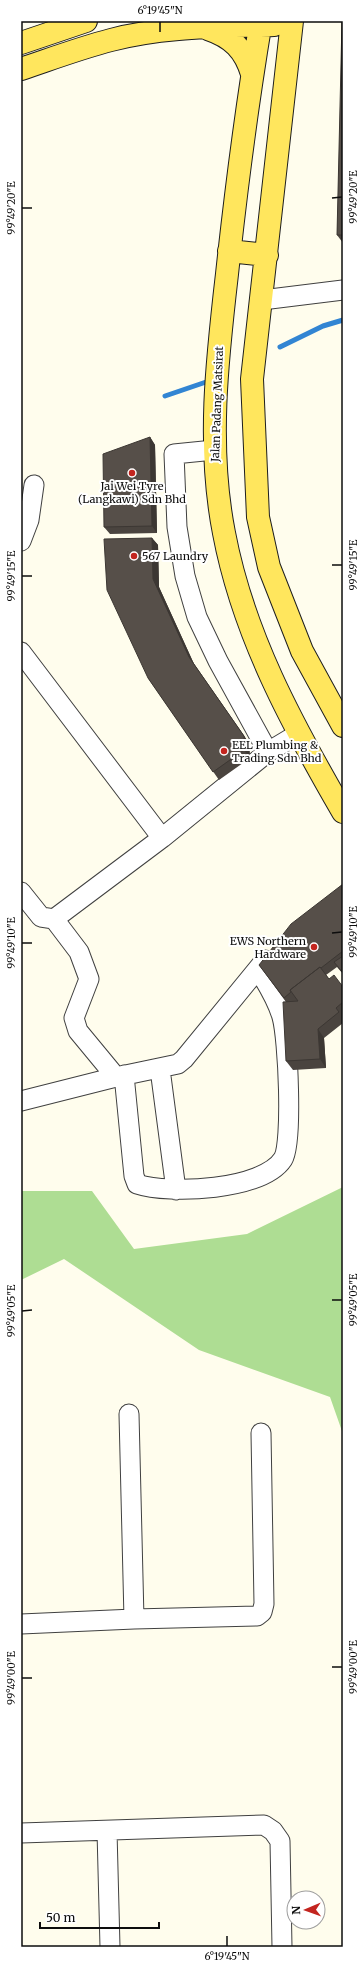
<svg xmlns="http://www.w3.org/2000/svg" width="364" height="1968" font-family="Merriweather,serif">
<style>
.forest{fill:#aedd93}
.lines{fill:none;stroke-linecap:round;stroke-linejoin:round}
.stream{stroke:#3285d3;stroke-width:5}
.minor-casing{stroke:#404040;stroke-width:21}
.primary-casing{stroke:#1e1e1e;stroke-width:24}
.minor{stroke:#fff;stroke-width:19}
.primary{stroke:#ffe65d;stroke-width:22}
.wall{fill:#4a443f}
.shaded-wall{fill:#3c3733}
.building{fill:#564f49;stroke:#3c3733}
.ticks{fill:none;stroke:#0d0d0d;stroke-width:1.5}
.poi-dot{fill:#c3251f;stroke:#fff;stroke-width:1.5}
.labels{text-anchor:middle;stroke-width:4;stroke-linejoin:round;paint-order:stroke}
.street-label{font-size:11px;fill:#0d0d0d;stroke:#fff}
.poi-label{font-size:11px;fill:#0d0d0d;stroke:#fff;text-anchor:start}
.neatline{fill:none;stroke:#0d0d0d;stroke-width:1.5}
.ticks-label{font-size:10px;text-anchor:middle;fill:#0d0d0d}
</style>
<rect width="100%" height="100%" fill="#fffded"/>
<path class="forest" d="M 343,1187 L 343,1434 L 330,1397 L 199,1350 L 64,1259 L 21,1280 L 21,1191 L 92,1191 L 134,1249 L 247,1234 Z"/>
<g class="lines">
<path class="stream" d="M 280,347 L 323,326 L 343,320
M 165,396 L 209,381"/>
<defs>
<path id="minor" d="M 262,300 L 343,290
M 214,450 L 174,454 L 177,527 L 185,576 L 197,617 L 218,661 L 268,752 L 298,734
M 21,541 L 29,520 L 34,485
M 21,652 L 162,838
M 21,892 L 41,917 L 54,919 L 162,838 L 268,752
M 54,919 L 79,952 L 89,979 L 74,1018 L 78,1031 L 116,1077
M 160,1069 L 176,1190
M 124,1075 L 134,1176 L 137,1184 C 170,1195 263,1190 283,1159 C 293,1143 288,1038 282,1017 C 277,999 267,984 258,969
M 21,1101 L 116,1077 L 178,1064 L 184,1059 L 265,960
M 134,1619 L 257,1616 L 262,1612 L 264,1604 L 261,1433
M 21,1624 L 134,1619 L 129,1414
M 107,1831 L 110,1947
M 21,1833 L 264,1825 L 273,1831 L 280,1841 L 282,1947"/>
<path id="primary" d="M 261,21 C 247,105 236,190 227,274 C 217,360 207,447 224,533 C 243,634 292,724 343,812
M 292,21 L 252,379 L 258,517 L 269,567 L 302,651 L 343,726
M 208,29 C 232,37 245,50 252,74
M 21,43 L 86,21
M 21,69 C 51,59 80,48 111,40 C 164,26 220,27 274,25
M 229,251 L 267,255"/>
</defs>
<use href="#minor" class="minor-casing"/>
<use href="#primary" class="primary-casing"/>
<use href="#minor" class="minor"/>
<use href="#primary" class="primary"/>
</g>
<path class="wall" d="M 343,21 L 343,243 L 337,235 Z
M 150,437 L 155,445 L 157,533 L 110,534 L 104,527 Z
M 152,538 L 158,545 L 159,587 L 194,664 L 249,743 L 250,758 L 219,780 L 148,678 Z
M 343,884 L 343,974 L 337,967 L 326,975 L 329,979 L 343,987 L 343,1016 L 342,1017 L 343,1018 L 343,1023 L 324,1038 L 326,1068 L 293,1070 L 286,1061 L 286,1002 L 259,965 Z"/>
<path class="shaded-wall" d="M 150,437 L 155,445 L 157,533 L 152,526 Z
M 152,538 L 158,545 L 159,587 L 194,664 L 249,743 L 250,758 L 244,750 L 189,657 L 153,579 Z
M 318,1029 L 324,1038 L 326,1068 L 320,1059 Z"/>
<path class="building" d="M 342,21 L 343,21 L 343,235 L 337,235 Z
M 150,437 L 152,526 L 104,527 L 103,454 Z
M 152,538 L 153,579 L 189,657 L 244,736 L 244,750 L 213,772 L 148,678 L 107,590 L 104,539 Z
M 343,884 L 343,951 L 321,968 L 320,967 L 290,990 L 291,992 L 284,998 L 259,965 L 291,924 Z
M 343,956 L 343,973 L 334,962 Z
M 320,967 L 329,979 L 334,975 L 343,987 L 343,1002 L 336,1008 L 339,1012 L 318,1029 L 320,1059 L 286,1061 L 283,1002 L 298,1001 L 290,990 Z"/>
<path class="ticks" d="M 160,22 L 160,32M 332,198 L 342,197M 22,208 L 32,208M 332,565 L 342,565M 22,576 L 32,576M 332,933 L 342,932M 22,943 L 32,943M 332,1300 L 342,1300M 22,1311 L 32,1310M 332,1667 L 342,1667M 22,1678 L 32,1678M 227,1936 L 227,1946"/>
<g class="poi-dot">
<circle cx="132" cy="473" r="4"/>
<circle cx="134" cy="556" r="4"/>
<circle cx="224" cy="751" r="4"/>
<circle cx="314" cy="947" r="4"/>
</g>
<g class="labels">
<g class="street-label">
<text transform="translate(217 404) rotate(-88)" y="4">Jalan Padang Matsirat</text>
</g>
<g class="poi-label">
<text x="132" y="490" text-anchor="middle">Jai Wei Tyre<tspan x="132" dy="13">(Langkawi) Sdn Bhd</tspan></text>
<text x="142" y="560">567 Laundry</text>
<text x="232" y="749">EEL Plumbing &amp;<tspan x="232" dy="13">Trading Sdn Bhd</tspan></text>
<text x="306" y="945" text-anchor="end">EWS Northern<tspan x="306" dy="13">Hardware</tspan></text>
</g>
</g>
<rect width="364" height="1968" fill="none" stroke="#ffffff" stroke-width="44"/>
<g transform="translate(306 1910) rotate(268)"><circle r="19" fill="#ffffff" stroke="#9e9e9e"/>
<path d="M0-3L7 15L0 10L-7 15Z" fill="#c3251f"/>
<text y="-6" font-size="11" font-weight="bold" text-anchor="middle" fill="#0d0d0d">N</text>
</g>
<path d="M40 1922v6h119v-6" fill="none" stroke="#0d0d0d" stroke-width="2"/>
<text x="46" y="1922" font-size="12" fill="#0d0d0d" stroke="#ffffff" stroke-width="3" paint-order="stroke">50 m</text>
<rect x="22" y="22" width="320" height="1924" class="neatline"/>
<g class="ticks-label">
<text x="160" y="14">6°19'45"N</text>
<text transform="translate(353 197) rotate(-90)" y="4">99°49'20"E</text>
<text transform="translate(11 208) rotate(-90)" y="4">99°49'20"E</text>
<text transform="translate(353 565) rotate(-90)" y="4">99°49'15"E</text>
<text transform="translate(11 576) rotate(-90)" y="4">99°49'15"E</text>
<text transform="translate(353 932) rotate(-90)" y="4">99°49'10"E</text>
<text transform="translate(11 943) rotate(-90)" y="4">99°49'10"E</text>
<text transform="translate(353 1300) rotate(-90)" y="4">99°49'05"E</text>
<text transform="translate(11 1311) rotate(-90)" y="4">99°49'05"E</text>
<text transform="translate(353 1667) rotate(-90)" y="4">99°49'00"E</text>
<text transform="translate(11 1678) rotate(-90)" y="4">99°49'00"E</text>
<text x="227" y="1960">6°19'45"N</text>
</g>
</svg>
